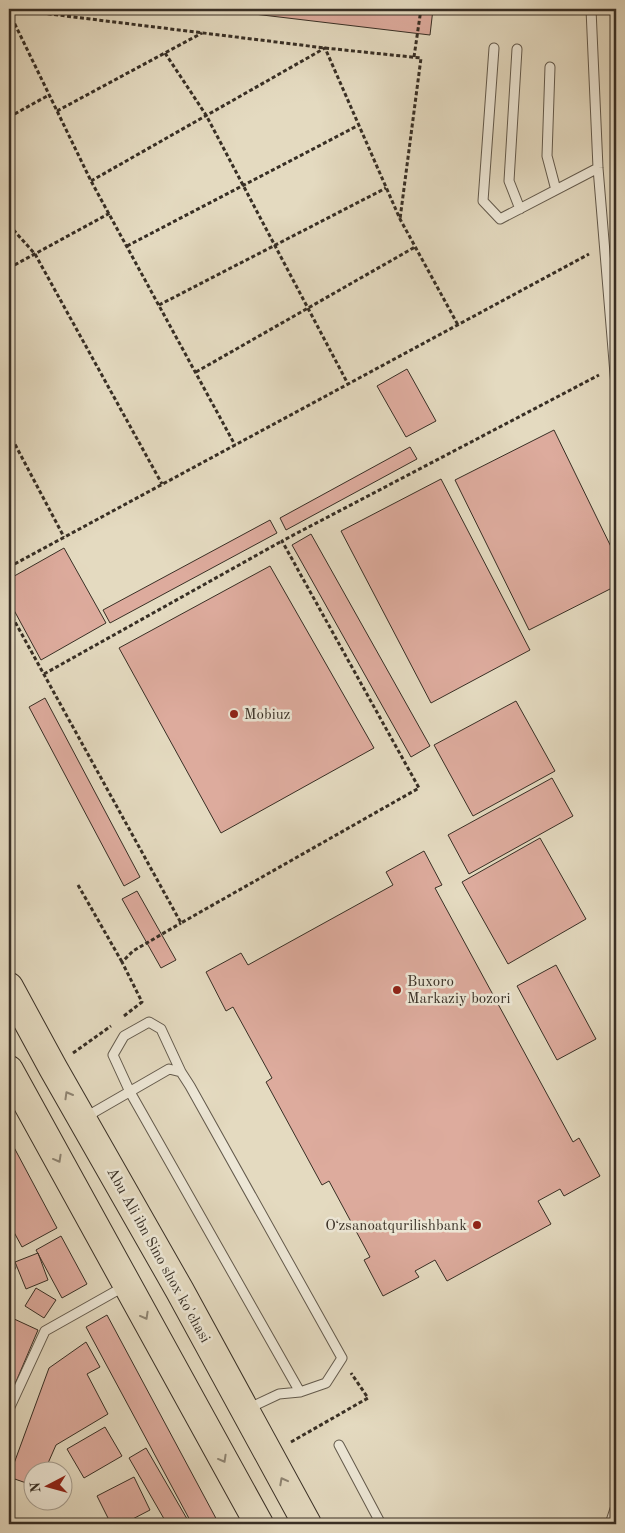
<svg xmlns="http://www.w3.org/2000/svg" width="625" height="1533" font-family="'Old Standard TT',serif">
<style>
.building{fill:#ddab9d;stroke:#382f25}
.lines{fill:none;stroke-linecap:round;stroke-linejoin:round}
.service-casing{stroke:#635a4c;stroke-width:11}
.primary-casing{stroke:#382f25;stroke-width:30}
.path{stroke:#382f25;stroke-width:3;stroke-dasharray:4 2.5;stroke-linecap:butt}
.service{stroke:#ede7d6;stroke-width:9}
.primary{stroke:#e4dac0;stroke-width:28}
.oneway{stroke:#8e8472}
.poi-dot{fill:#8f2418;stroke:#ede7d6;stroke-width:2}
.labels{text-anchor:middle;stroke-width:5;stroke-linejoin:round;paint-order:stroke}
.poi-label{font-size:15px;fill:#382f25;stroke:#ede7d6;text-anchor:start}
.street-label{font-size:15px;fill:#382f25;stroke:#ede7d6}
</style>
<rect width="100%" height="100%" fill="#e4dac0"/>
<filter id="stains"><feTurbulence type="fractalNoise" baseFrequency=".004" numOctaves="4"/><feColorMatrix values="0 0 0 0 .2 0 0 0 0 .09 0 0 0 0 .02 0 0 0 .5 -.17"/></filter>
<radialGradient id="worn" r=".72"><stop offset=".6" stop-color="#630" stop-opacity="0"/><stop offset="1" stop-color="#630" stop-opacity=".3"/></radialGradient>
<path class="building" d="M 212,9 L 433,9 L 430,35 Z
M 407,369 L 436,421 L 406,437 L 377,386 Z
M 554,430 L 616,557 L 616,586 L 529,630 L 455,480 Z
M 410,447 L 417,459 L 286,530 L 280,518 Z
M 441,479 L 530,650 L 431,703 L 341,531 Z
M 270,520 L 277,533 L 110,623 L 103,610 Z
M 311,534 L 430,746 L 411,757 L 292,545 Z
M 64,548 L 106,623 L 41,660 L 9,601 L 9,579 Z
M 270,566 L 374,748 L 221,833 L 119,648 Z
M 45,698 L 140,877 L 124,886 L 29,707 Z
M 516,701 L 555,771 L 473,816 L 434,745 Z
M 552,778 L 573,816 L 469,874 L 448,835 Z
M 540,838 L 586,919 L 508,964 L 462,882 Z
M 424,851 L 442,885 L 435,888 L 573,1142 L 579,1138 L 600,1176 L 564,1196 L 560,1189 L 538,1201 L 551,1224 L 447,1281 L 435,1260 L 415,1271 L 419,1277 L 383,1296 L 364,1260 L 370,1257 L 329,1181 L 322,1185 L 266,1082 L 272,1078 L 233,1007 L 226,1011 L 206,972 L 241,953 L 248,965 L 393,885 L 386,872 Z
M 137,891 L 176,960 L 161,968 L 122,899 Z
M 556,965 L 596,1039 L 557,1060 L 517,986 Z
M 9,1138 L 57,1228 L 22,1247 L 9,1223 Z
M 61,1236 L 87,1284 L 62,1298 L 36,1250 Z
M 38,1253 L 48,1280 L 26,1289 L 15,1262 Z
M 36,1288 L 56,1300 L 44,1318 L 25,1306 Z
M 107,1315 L 219,1524 L 192,1524 L 86,1327 Z
M 12,1318 L 38,1330 L 9,1398 L 9,1326 Z
M 86,1342 L 100,1367 L 87,1374 L 108,1414 L 56,1445 L 45,1470 L 32,1470 L 32,1485 L 9,1477 L 49,1368 Z
M 105,1427 L 122,1456 L 84,1478 L 67,1449 Z
M 146,1448 L 190,1524 L 167,1524 L 129,1458 Z
M 134,1477 L 150,1510 L 123,1524 L 111,1524 L 97,1496 Z"/>
<g class="lines">
<defs>
<path id="service" d="M 591,9 L 598,168 L 616,386
M 494,48 L 483,201 L 500,219 L 598,168
M 517,49 L 509,181 L 520,209
M 550,67 L 547,156 L 556,190
M 181,1072 L 161,1029 L 149,1022 L 124,1036 L 113,1055 L 130,1092 L 300,1392
M 84,1118 L 169,1069 L 181,1072 L 190,1086 L 342,1358 L 326,1383 L 300,1392 L 279,1394 L 247,1409
M 9,1262 L 11,1266
M 9,1409 L 45,1331 L 125,1286
M 339,1445 L 381,1524
M 610,1524 L 616,1506"/>
<path id="primary" d="M 9,987 L 53,1068 L 180,1291 L 307,1524
M 9,1070 L 259,1524"/>
</defs>
<use href="#service" class="service-casing"/>
<use href="#primary" class="primary-casing"/>
<path class="path" d="M 9,9 L 325,48 L 421,58 L 400,219
M 9,12 L 91,181 L 235,445
M 165,53 L 206,115 L 348,384
M 414,57 L 421,9
M 57,111 L 202,33
M 9,117 L 49,95
M 91,181 L 325,48 L 400,219 L 458,325
M 9,225 L 35,254 L 162,484
M 127,246 L 359,125
M 9,268 L 110,213
M 159,305 L 386,188
M 196,372 L 415,247
M 9,433 L 64,537
M 9,567 L 589,254
M 9,611 L 181,923 L 419,788 L 282,541 L 599,375
M 44,674 L 282,541
M 78,885 L 122,962
M 124,1016 L 142,1002 L 122,962 L 133,951 L 181,923
M 73,1053 L 111,1026
M 291,1442 L 368,1398 L 351,1373"/>
<use href="#service" class="service"/>
<use href="#primary" class="primary"/>
</g>
<defs><path id="oneway-chevron" d="M-2-3.5L2.5 0L-2 3.5" fill="none" stroke-width="1.6" stroke-linecap="round" stroke-linejoin="round" transform="scale(1.25)"/></defs>
<g class="oneway">
<use href="#oneway-chevron" transform="translate(68 1095) rotate(-120)"/>
<use href="#oneway-chevron" transform="translate(58 1159) rotate(61)"/>
<use href="#oneway-chevron" transform="translate(145 1316) rotate(61)"/>
<use href="#oneway-chevron" transform="translate(223 1459) rotate(61)"/>
<use href="#oneway-chevron" transform="translate(283 1481) rotate(-118)"/>
</g>
<g class="poi-dot">
<circle cx="234" cy="714" r="5"/>
<circle cx="397" cy="990" r="5"/>
<circle cx="477" cy="1225" r="5"/>
</g>
<g class="labels">
<g class="poi-label">
<text x="244" y="719">Mobiuz</text>
<text x="407" y="986">Buxoro<tspan x="407" dy="17">Markaziy bozori</tspan></text>
<text x="467" y="1230" text-anchor="end">Oʻzsanoatqurilishbank</text>
</g>
<g class="street-label">
<text transform="translate(159 1255) rotate(61)" y="5">Abu Ali ibn Sino shox ko'chasi</text>
</g>
</g>
<rect width="625" height="1533" fill="none" stroke="#e4dac0" stroke-width="30"/>
<rect x="10" y="10" width="605" height="1513" fill="none" stroke="#382f25" stroke-width="2.5"/>
<rect x="15" y="15" width="595" height="1503" fill="none" stroke="#382f25"/>
<g transform="translate(48 1486) rotate(264)"><circle r="24" fill="#ede7d6" stroke="#a59d8f"/>
<path d="M0-4L9 19L0 12L-9 19Z" fill="#8f2418"/>
<text y="-8" font-size="14" font-weight="bold" text-anchor="middle" fill="#382f25">N</text>
</g>
<rect width="100%" height="100%" filter="url(#stains)"/>
<rect width="100%" height="100%" fill="url(#worn)"/>
</svg>
